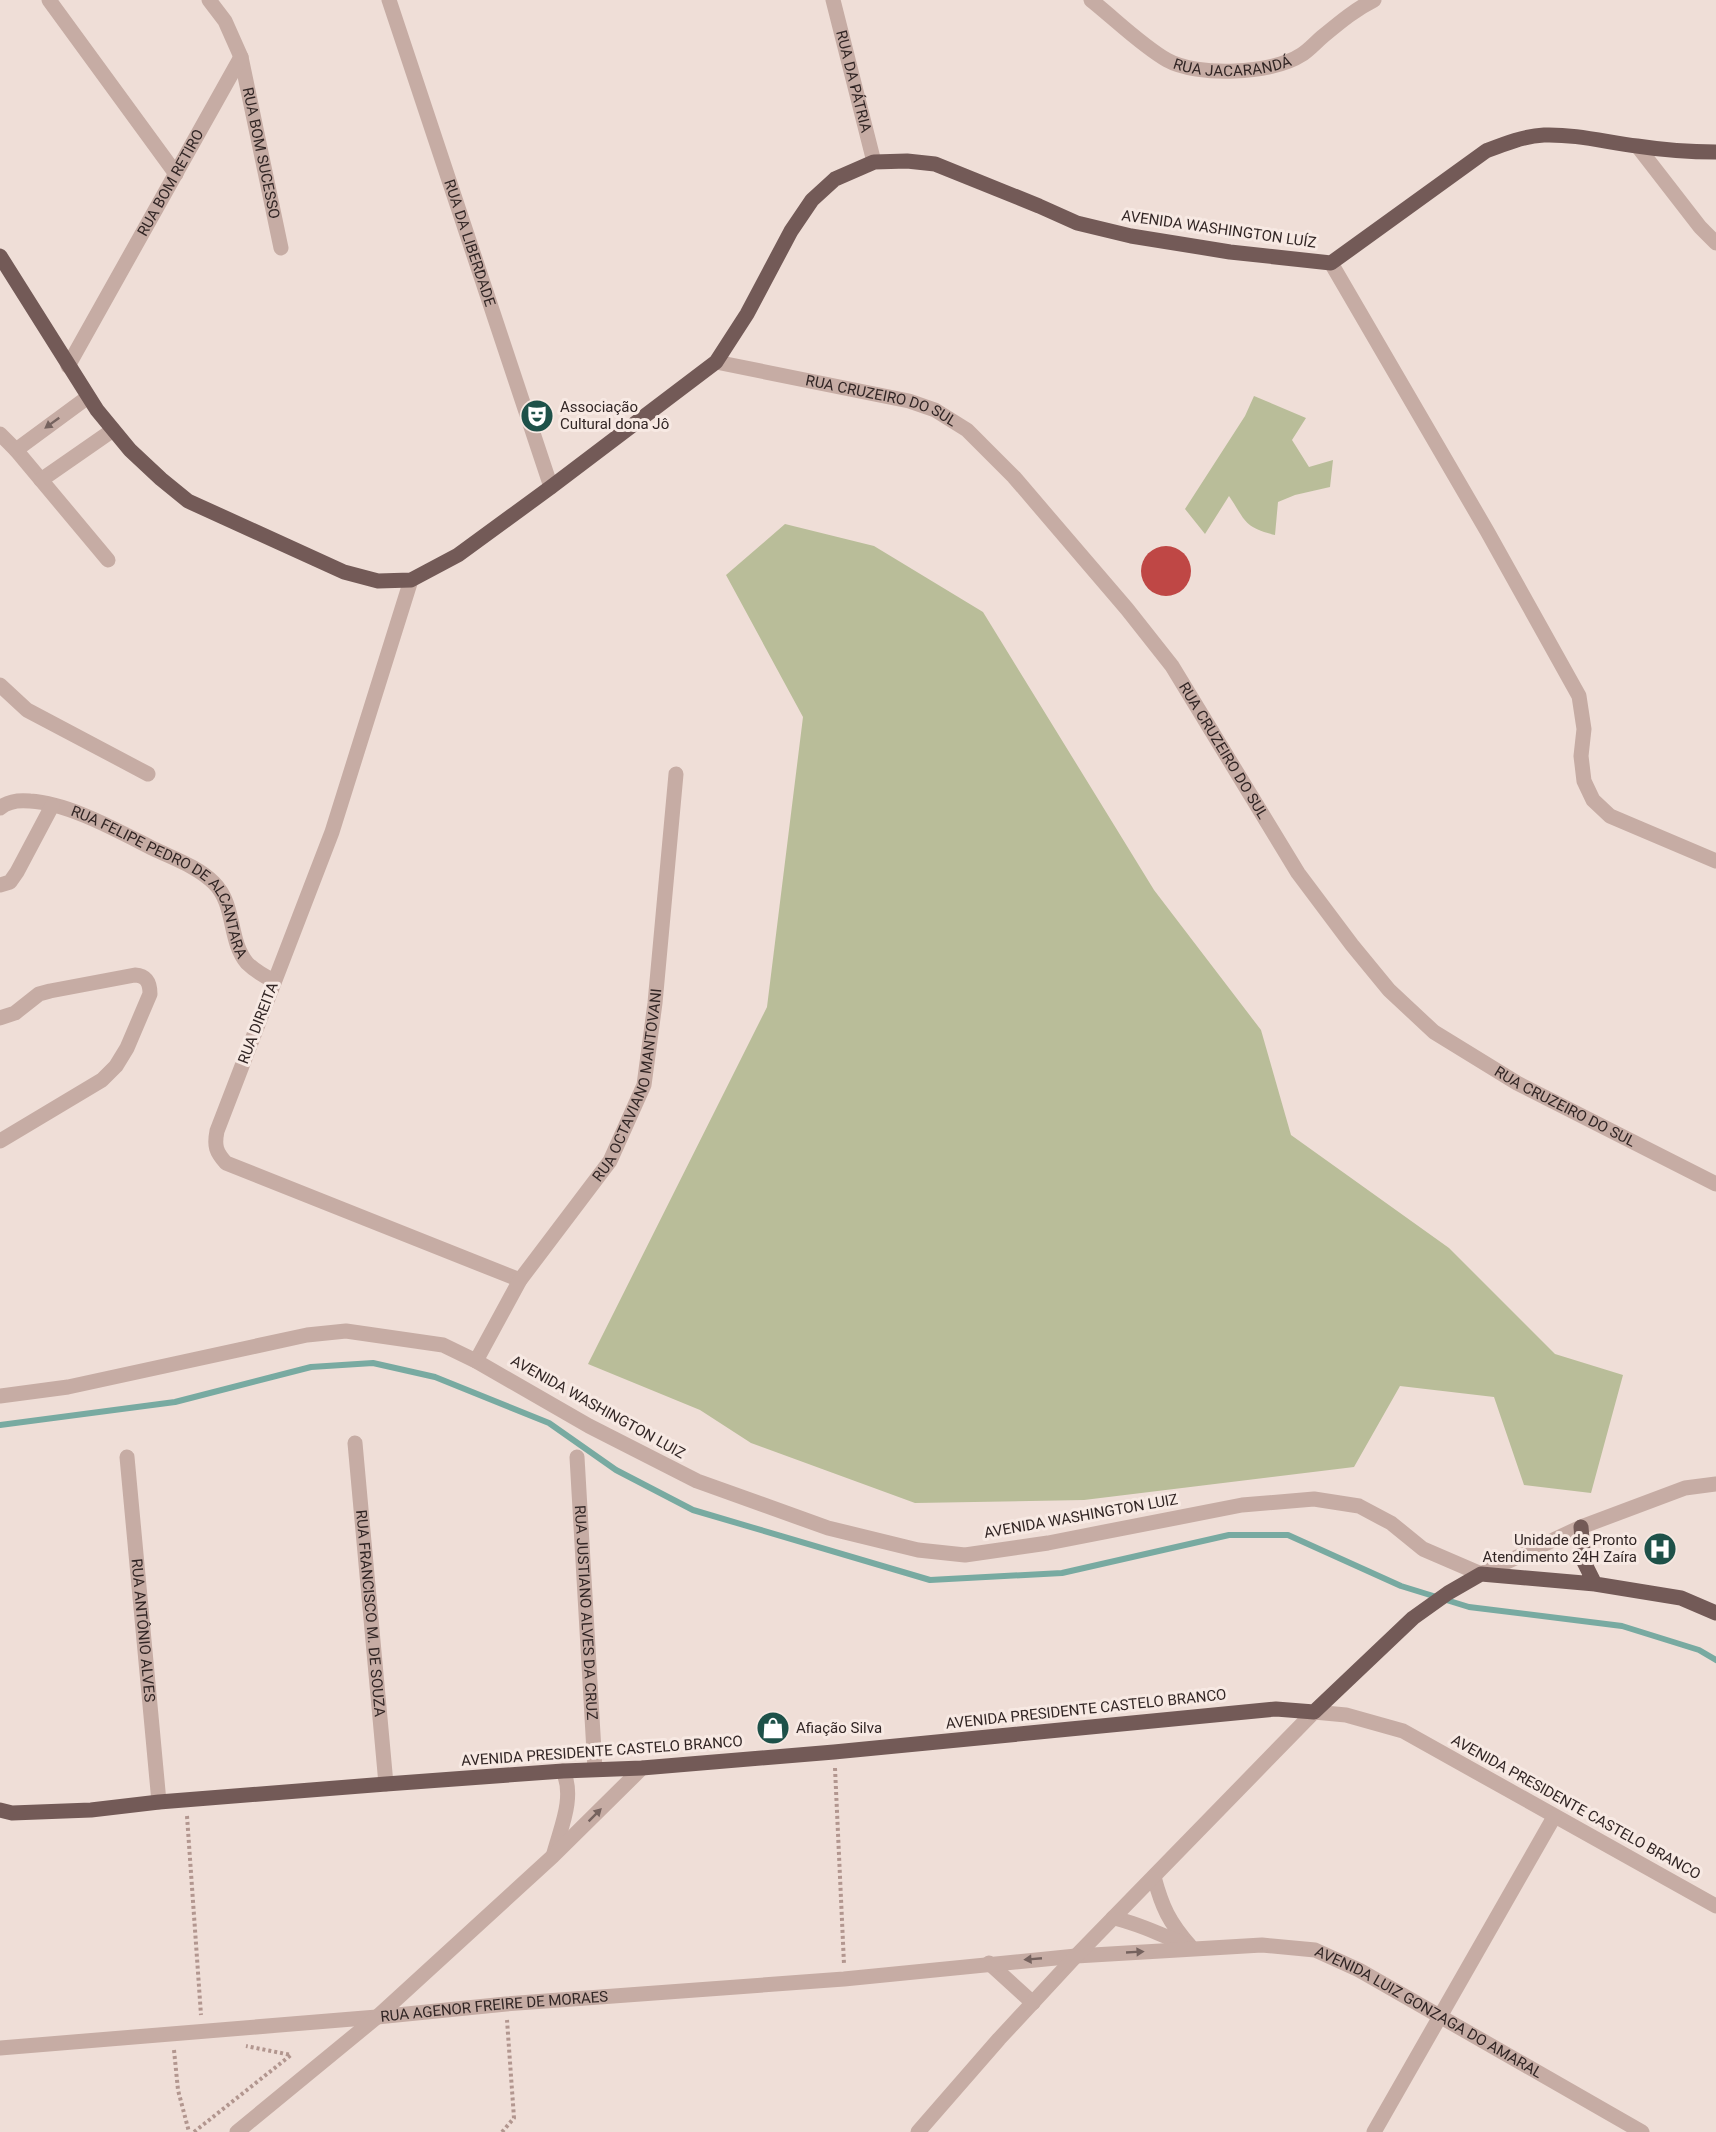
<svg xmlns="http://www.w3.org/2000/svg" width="1716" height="2132" font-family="Roboto,sans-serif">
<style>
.green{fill:#b9bd99}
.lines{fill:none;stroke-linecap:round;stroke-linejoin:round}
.stream{stroke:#78aaa1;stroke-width:6}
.building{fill:#bf4745}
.path{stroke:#b2968f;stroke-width:4;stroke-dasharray:3 3;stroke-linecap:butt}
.minor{stroke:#c6aca4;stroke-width:15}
.major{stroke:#735a57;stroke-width:15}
.oneway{fill:#75625e}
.labels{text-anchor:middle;stroke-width:6;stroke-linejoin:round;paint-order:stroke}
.street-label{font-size:15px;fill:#322625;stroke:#f7e9e3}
.poi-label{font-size:15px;fill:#322625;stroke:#f7e9e3;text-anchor:start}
</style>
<rect width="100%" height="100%" fill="#efded7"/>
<path class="green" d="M 1254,396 L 1306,418 L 1292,440 L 1309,467 L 1333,460 L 1330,487 L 1295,495 L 1278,502 L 1275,535 C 1243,527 1246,521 1229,496 L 1205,534 L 1185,509 L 1245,416 Z
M 785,524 L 874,546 L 983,612 L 1154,890 L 1261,1030 L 1291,1135 L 1449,1248 L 1555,1354 L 1623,1375 L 1591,1493 L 1524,1485 L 1494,1397 L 1400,1386 L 1354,1467 L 1084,1500 L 915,1503 L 751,1443 L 700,1410 L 588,1364 L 767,1007 L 803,717 L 726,575 Z"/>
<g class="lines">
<path class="stream" d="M 0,1425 L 175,1402 L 311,1367 L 373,1363 L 435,1377 L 549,1423 L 616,1470 L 693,1510 L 930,1580 L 1062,1573 L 1229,1535 L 1288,1535 L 1401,1586 L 1469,1607 L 1622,1626 L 1699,1650 L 1716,1660"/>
</g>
<path class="building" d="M1141 571a25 25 0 1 1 50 0a25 25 0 1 1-50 0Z"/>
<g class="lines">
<path class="path" d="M 835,1768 L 844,1964
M 187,1816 L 201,2015
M 174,2050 L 178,2090 L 189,2132
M 194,2132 L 291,2055 L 246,2046
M 502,2132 L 514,2118 L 507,2020"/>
<g class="minor">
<path d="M 49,0 L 176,174"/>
<path id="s1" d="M 209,0 L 225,21 L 241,57 L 281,248"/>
<path id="s2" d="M 389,0 L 551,487"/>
<path id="s3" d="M 833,0 L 874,162"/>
<path id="s4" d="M 1091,0 C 1115,19 1141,45 1167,60 C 1197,77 1272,74 1301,55 C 1308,51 1315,43 1322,37 C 1339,23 1354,10 1374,0"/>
<path d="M 1638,147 L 1700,227 L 1716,243"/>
<path d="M 1331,263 L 1487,531 L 1579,696 L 1584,729 L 1581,756 L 1584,781 L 1593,800 L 1610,816 L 1716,861"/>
<path id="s5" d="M 716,362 L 909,401 L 935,410 L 967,430 L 1014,477 L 1127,609 L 1172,666 L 1298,873 L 1352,945 L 1389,990 L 1434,1032 L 1517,1083 L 1716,1184"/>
<path id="s6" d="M 68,366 L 241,57"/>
<path d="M 0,434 L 16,450 L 108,560"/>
<path d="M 16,450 L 88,397"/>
<path d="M 41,480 L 113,430"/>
<path d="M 411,580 L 332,832 L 217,1131 C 214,1146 216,1152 226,1163 L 520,1280"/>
<path d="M 0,685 L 27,710 L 148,774"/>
<path id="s7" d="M 0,808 C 8,801 20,800 30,801 C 69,803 120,832 154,849 C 175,859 198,867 214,883 C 236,905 228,940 247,963 C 255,971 264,976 274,981"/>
<path d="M 0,885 L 10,882 L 17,872 L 52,806"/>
<path d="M 0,1018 L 15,1013 L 39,994 L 50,991 L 135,975 C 147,976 150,983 150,994 L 127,1048 L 116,1066 L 102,1080 L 0,1141"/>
<path id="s8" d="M 476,1361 L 520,1280 L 610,1161 L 644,1085 L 655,1003 L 676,774"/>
<path d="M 0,1396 L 68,1387 L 307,1335 L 346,1331 L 443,1345 L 476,1361 L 589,1426 L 697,1481 L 828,1528 L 918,1550 L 965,1555 L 1048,1543 L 1242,1505 L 1314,1499 L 1359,1506 L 1391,1523 L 1423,1549 L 1481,1574 L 1581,1527 L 1685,1488 L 1716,1484"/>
<path id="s9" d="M 355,1443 L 386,1784"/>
<path id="s10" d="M 127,1457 L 159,1802"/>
<path id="s11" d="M 577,1457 L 595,1769"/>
<path d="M 554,1853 C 561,1827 575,1797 563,1771"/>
<path d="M 1154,1877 C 1162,1907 1169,1922 1190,1946"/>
<path d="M 1113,1918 C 1140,1923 1163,1937 1189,1945"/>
<path d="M 989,1963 L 1033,2003"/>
<path id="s12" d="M 0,2048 L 377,2017 L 506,2004 L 844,1979 L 1076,1956 L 1262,1945 L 1315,1950 L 1359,1970 L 1642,2132"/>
<path d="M 237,2132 L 377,2017 L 553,1856 L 642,1768"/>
<path d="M 918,2132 L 999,2039 L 1076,1956 L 1314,1712 L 1346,1715 L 1403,1731 L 1716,1906"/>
<path d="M 1374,2132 L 1554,1817"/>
</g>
<path class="major" d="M 0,256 L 97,410 L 130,450 L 161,479 L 188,501 L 344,572 L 378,581 L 411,580 L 458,555 L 551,487 L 716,362 L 747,314 L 791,231 L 812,200 L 835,179 L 874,162 L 907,161 L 935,164 L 1039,206 L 1077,223 L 1131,236 L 1230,252 L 1331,263 L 1486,151 C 1504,144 1524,136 1544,135 C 1575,134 1606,142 1637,146 C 1663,150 1690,152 1716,152
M 1581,1527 L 1584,1562 L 1595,1584
M 0,1810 L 12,1813 L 91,1810 L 159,1802 L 386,1784 L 563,1771 L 642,1768 L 834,1752 L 1276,1709 L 1314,1712 L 1413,1618 L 1448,1593 L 1481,1574 L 1595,1584 L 1681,1598 L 1716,1613"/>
</g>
<defs><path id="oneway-solid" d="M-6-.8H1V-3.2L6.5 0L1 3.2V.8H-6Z" transform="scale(1.5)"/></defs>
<g class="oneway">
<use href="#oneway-solid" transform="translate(52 423) rotate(144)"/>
<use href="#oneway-solid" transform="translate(595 1815) rotate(-45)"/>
<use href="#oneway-solid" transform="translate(1135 1952) rotate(-3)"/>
<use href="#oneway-solid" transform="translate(1033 1959) rotate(175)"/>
</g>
<defs>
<symbol id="theatre-disc" viewBox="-11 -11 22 22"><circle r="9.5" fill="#1e5149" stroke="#f7e9e3"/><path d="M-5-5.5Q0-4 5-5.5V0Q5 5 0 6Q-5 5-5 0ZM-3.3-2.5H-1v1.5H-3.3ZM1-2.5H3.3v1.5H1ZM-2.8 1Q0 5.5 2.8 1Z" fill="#fff"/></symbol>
<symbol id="hospital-disc" viewBox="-11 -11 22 22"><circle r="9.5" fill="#1e5149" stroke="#f7e9e3"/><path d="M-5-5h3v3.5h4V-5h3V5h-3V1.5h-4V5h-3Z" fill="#fff"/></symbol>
<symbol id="shop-disc" viewBox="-11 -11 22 22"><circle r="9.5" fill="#1e5149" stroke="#f7e9e3"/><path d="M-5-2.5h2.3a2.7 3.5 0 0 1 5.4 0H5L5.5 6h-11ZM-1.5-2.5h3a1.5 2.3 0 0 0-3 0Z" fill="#fff"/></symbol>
</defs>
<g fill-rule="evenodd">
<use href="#theatre-disc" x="518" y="397" width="38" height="38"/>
<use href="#hospital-disc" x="1641" y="1530" width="38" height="38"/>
<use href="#shop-disc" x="754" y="1709" width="38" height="38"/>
</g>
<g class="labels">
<g class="street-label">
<text dy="5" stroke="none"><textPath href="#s4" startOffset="164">RUA JACARANDÁ</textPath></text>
<text dy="5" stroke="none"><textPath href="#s3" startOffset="84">RUA DA PÁTRIA</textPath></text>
<text dy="5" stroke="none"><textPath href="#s1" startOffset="164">RUA BOM SUCESSO</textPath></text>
<text dy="5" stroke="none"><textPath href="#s6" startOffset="210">RUA BOM RETIRO</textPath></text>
<text transform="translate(1219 229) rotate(8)" y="5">AVENIDA WASHINGTON LUÍZ</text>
<text dy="5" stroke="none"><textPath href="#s2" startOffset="256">RUA DA LIBERDADE</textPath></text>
<text dy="5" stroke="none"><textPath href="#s5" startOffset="170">RUA CRUZEIRO DO SUL</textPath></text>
<text dy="5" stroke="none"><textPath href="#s5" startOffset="674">RUA CRUZEIRO DO SUL</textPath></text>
<text dy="5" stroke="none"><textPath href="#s7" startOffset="195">RUA FELIPE PEDRO DE ALCANTARA</textPath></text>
<text transform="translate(258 1023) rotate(-69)" y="5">RUA DIREITA</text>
<text dy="5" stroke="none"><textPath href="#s8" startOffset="320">RUA OCTAVIANO MANTOVANI</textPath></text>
<text dy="5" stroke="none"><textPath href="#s5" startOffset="1178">RUA CRUZEIRO DO SUL</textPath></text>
<text transform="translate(598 1407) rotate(29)" y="5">AVENIDA WASHINGTON LUIZ</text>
<text transform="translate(1081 1516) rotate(-10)" y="5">AVENIDA WASHINGTON LUIZ</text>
<text dy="5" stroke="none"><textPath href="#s11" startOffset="156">RUA JUSTIANO ALVES DA CRUZ</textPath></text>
<text dy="5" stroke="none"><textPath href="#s9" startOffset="171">RUA FRANCISCO M. DE SOUZA</textPath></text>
<text dy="5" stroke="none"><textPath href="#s10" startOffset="174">RUA ANTÔNIO ALVES</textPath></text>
<text transform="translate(1086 1709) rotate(-6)" y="5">AVENIDA PRESIDENTE CASTELO BRANCO</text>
<text transform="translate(602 1751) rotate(-4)" y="5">AVENIDA PRESIDENTE CASTELO BRANCO</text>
<text transform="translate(1576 1807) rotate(29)" y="5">AVENIDA PRESIDENTE CASTELO BRANCO</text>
<text dy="5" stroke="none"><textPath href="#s12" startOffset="496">RUA AGENOR FREIRE DE MORAES</textPath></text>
<text dy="5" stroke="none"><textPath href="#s12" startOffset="1449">AVENIDA LUIZ GONZAGA DO AMARAL</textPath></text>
</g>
<g class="poi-label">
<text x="560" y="412">Associação<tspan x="560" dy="17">Cultural dona Jô</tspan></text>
<text x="1637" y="1545" text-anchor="end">Unidade de Pronto<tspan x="1637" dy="17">Atendimento 24H Zaíra</tspan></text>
<text x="796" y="1733">Afiação Silva</text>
</g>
</g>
</svg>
